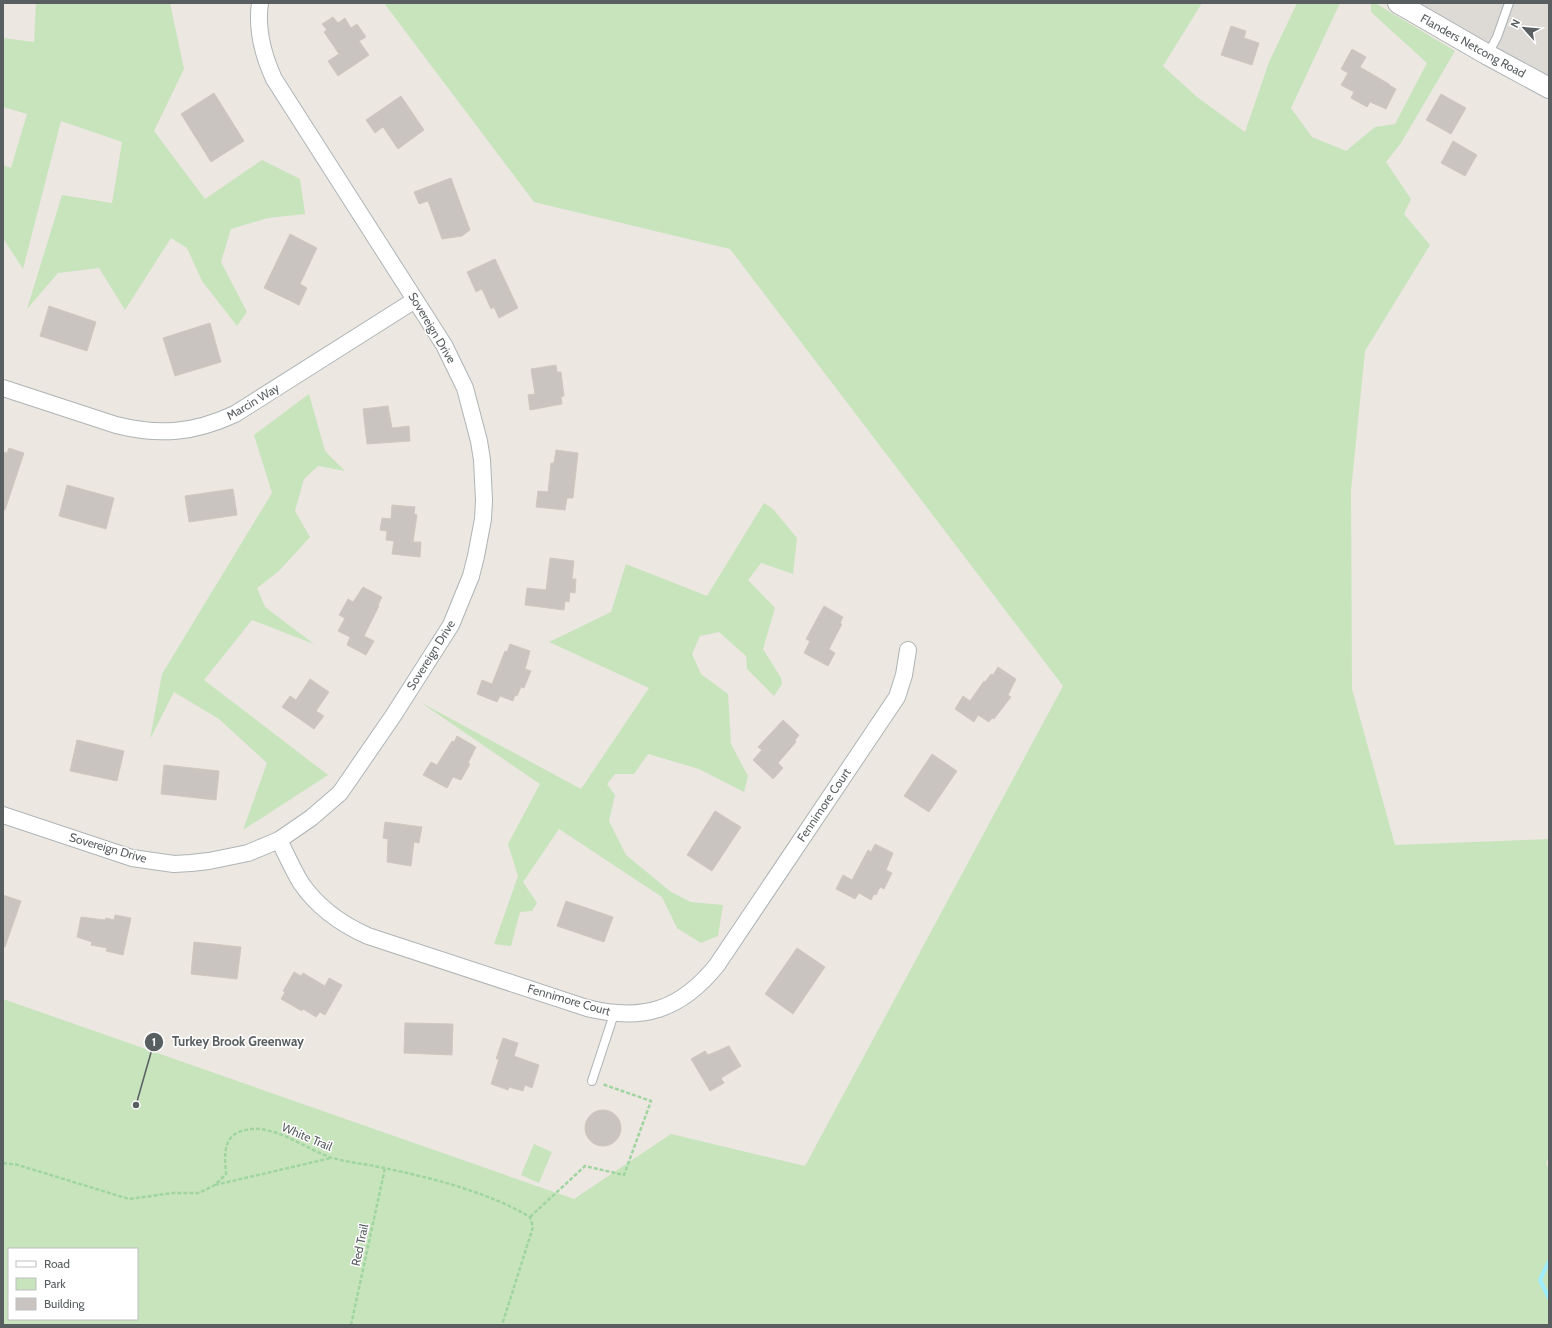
<svg xmlns="http://www.w3.org/2000/svg" width="1552" height="1328" font-family="Cabin,sans-serif">
<style>
.industrial{fill:#ddd9d5}
.green{fill:#c7e4bd;fill-rule:evenodd}
.lines{fill:none;stroke-linecap:round;stroke-linejoin:round}
.stream{stroke:#9fedfd;stroke-width:4}
.building{fill:#c9c4c0;stroke:#d1c7bf}
.service-casing{stroke:#aeb4b6;stroke-width:10}
.minor-casing{stroke:#aeb4b6;stroke-width:18}
.tertiary-casing{stroke:#aeb4b6;stroke-width:22}
.path{stroke:#a1d5a0;stroke-width:2.5;stroke-dasharray:4 2;stroke-linecap:butt}
.service{stroke:#fff;stroke-width:8}
.minor{stroke:#fff;stroke-width:16}
.tertiary{stroke:#fff;stroke-width:20}
.labels{text-anchor:middle;stroke-width:3;stroke-linejoin:round;paint-order:stroke}
.street-label{font-size:12px;fill:#595f61;stroke:#fff}
.leader{fill:none;stroke:#595f61;stroke-width:1.5}
.callout-dot{fill:#595f61;stroke:#fff;stroke-width:1.5}
.mark-label{font-size:12px;text-anchor:middle;font-weight:bold;fill:#fff}
.callout-label{font-size:13px;text-anchor:middle;font-weight:bold;fill:#595f61;stroke:#fff;stroke-width:3;stroke-linejoin:round;paint-order:stroke}
</style>
<rect width="100%" height="100%" fill="#ece7e1"/>
<path class="industrial" d="M 1408,3 L 1549,3 L 1549,72 L 1545,78 Z"/>
<path class="green" d="M 36,3 L 170,3 L 184,69 L 154,131 L 205,199 L 262,160 L 300,179 L 305,214 L 268,218 L 231,229 L 221,262 L 247,312 L 237,326 L 202,281 L 187,248 L 171,238 L 125,310 L 99,268 L 58,273 L 27,309 L 62,195 L 112,203 L 122,142 L 61,121 L 23,269 L 3,238 L 3,165 L 11,168 L 27,114 L 3,107 L 3,38 L 34,42 Z
M 384,3 L 1202,3 L 1163,66 L 1197,97 L 1245,132 L 1269,62 L 1297,3 L 1340,3 L 1291,108 L 1312,137 L 1346,151 L 1375,127 L 1395,124 L 1427,63 L 1371,12 L 1371,3 L 1375,3 L 1455,51 L 1401,143 L 1386,162 L 1411,199 L 1404,214 L 1430,245 L 1365,351 L 1351,491 L 1352,689 L 1395,845 L 1549,839 L 1549,1157 L 1546,1163 L 1549,1169 L 1549,1325 L 3,1325 L 3,999 L 574,1199 L 671,1134 L 805,1166 L 1063,686 L 730,249 L 534,202 ZM 9,1249 L 137,1249 L 137,1319 L 9,1319 Z
M 309,394 L 325,451 L 345,471 L 318,466 L 304,479 L 295,511 L 310,537 L 279,571 L 257,588 L 265,607 L 314,644 L 252,620 L 204,680 L 328,775 L 243,830 L 267,763 L 219,719 L 174,692 L 150,739 L 162,674 L 272,493 L 254,435 Z
M 764,503 L 773,509 L 797,538 L 793,574 L 761,563 L 748,580 L 775,608 L 763,649 L 781,678 L 782,684 L 774,696 L 747,669 L 746,656 L 719,632 L 700,636 L 692,654 L 701,674 L 728,694 L 731,744 L 748,776 L 744,792 L 699,769 L 648,754 L 634,774 L 615,774 L 607,784 L 615,795 L 609,821 L 626,855 L 671,892 L 691,902 L 723,905 L 718,936 L 701,943 L 677,928 L 662,897 L 559,829 L 523,882 L 537,903 L 532,911 L 520,912 L 511,946 L 494,944 L 518,876 L 508,844 L 540,784 L 420,702 L 581,789 L 649,688 L 549,642 L 611,612 L 626,564 L 707,596 Z
M 534,1144 L 552,1152 L 539,1183 L 521,1175 Z"/>
<g class="lines">
<path class="stream" d="M 1549,1261 L 1540,1280 L 1549,1298"/>
</g>
<path class="building" d="M 333,17 L 338,23 L 345,18 L 351,28 L 357,24 L 366,37 L 359,41 L 369,55 L 338,76 L 328,61 L 339,54 L 324,32 L 327,30 L 322,24 Z
M 1231,26 L 1246,31 L 1244,38 L 1259,43 L 1252,65 L 1221,55 Z
M 1352,49 L 1366,57 L 1360,67 L 1389,84 L 1389,85 L 1396,89 L 1386,109 L 1370,102 L 1367,107 L 1351,98 L 1354,92 L 1341,85 L 1348,73 L 1341,69 Z
M 214,93 L 244,141 L 211,162 L 181,114 Z
M 1441,94 L 1466,108 L 1451,134 L 1426,120 Z
M 401,96 L 424,130 L 398,149 L 383,127 L 375,133 L 366,120 Z
M 1453,141 L 1477,155 L 1465,176 L 1441,163 Z
M 451,178 L 470,230 L 462,236 L 442,239 L 428,201 L 419,204 L 414,192 Z
M 290,234 L 317,248 L 300,284 L 307,288 L 299,305 L 264,288 Z
M 495,259 L 518,308 L 499,318 L 494,307 L 491,309 L 482,289 L 476,292 L 467,272 Z
M 49,306 L 96,322 L 87,351 L 40,336 Z
M 210,323 L 221,362 L 175,376 L 163,338 Z
M 556,365 L 557,372 L 561,372 L 564,396 L 561,397 L 562,404 L 530,410 L 528,395 L 535,394 L 531,369 Z
M 388,406 L 392,428 L 409,426 L 410,441 L 367,444 L 363,409 Z
M 9,448 L 24,453 L 5,510 L 3,509 L 3,452 L 7,453 Z
M 556,450 L 578,453 L 573,498 L 567,498 L 565,510 L 536,507 L 538,491 L 548,492 L 551,463 L 554,463 Z
M 67,485 L 114,498 L 106,529 L 59,516 Z
M 233,489 L 237,515 L 189,522 L 185,496 Z
M 392,505 L 415,507 L 414,514 L 417,515 L 413,542 L 421,542 L 420,557 L 392,554 L 394,541 L 386,540 L 387,531 L 380,530 L 382,518 L 391,519 Z
M 550,558 L 574,561 L 572,579 L 576,579 L 575,593 L 570,592 L 569,602 L 565,601 L 564,610 L 525,605 L 527,588 L 546,590 Z
M 363,587 L 382,597 L 378,605 L 379,606 L 364,636 L 374,641 L 366,655 L 347,645 L 350,637 L 338,631 L 345,618 L 339,615 L 348,599 L 353,602 Z
M 824,606 L 843,617 L 840,623 L 842,624 L 829,649 L 835,653 L 828,666 L 804,653 L 810,641 L 806,639 Z
M 510,644 L 530,651 L 525,669 L 531,671 L 524,688 L 521,687 L 517,696 L 515,695 L 513,701 L 500,696 L 497,702 L 477,694 L 482,680 L 492,684 L 505,651 L 507,652 Z
M 998,667 L 1016,679 L 1008,695 L 1011,697 L 994,719 L 992,718 L 989,722 L 978,715 L 974,722 L 955,709 L 963,696 L 970,701 L 984,681 L 985,682 L 991,674 L 993,675 Z
M 310,679 L 329,692 L 316,711 L 324,716 L 314,729 L 282,707 L 290,696 L 296,700 Z
M 783,720 L 799,735 L 795,740 L 796,742 L 778,763 L 783,768 L 773,779 L 753,760 L 762,750 L 758,747 Z
M 457,736 L 476,747 L 468,763 L 470,764 L 461,780 L 453,777 L 447,788 L 423,775 L 431,762 L 437,765 L 452,741 L 454,742 Z
M 77,740 L 124,751 L 117,781 L 70,771 Z
M 932,754 L 957,771 L 929,812 L 904,796 Z
M 164,765 L 219,771 L 216,800 L 161,794 Z
M 715,811 L 741,827 L 712,871 L 687,855 Z
M 385,822 L 422,827 L 419,843 L 414,842 L 411,866 L 387,862 L 388,839 L 383,838 Z
M 875,844 L 893,853 L 886,870 L 892,873 L 884,889 L 880,887 L 876,895 L 874,894 L 871,900 L 859,893 L 855,899 L 836,889 L 843,875 L 852,880 L 868,850 L 871,852 Z
M 3,895 L 21,901 L 5,947 L 3,947 Z
M 566,901 L 613,917 L 604,942 L 557,926 Z
M 115,915 L 131,918 L 123,955 L 106,951 L 107,948 L 91,945 L 92,942 L 77,937 L 81,917 L 105,920 L 106,918 L 114,920 Z
M 194,942 L 241,947 L 237,979 L 191,974 Z
M 797,948 L 825,967 L 793,1014 L 765,994 Z
M 294,972 L 301,976 L 303,973 L 325,986 L 329,978 L 342,985 L 325,1015 L 320,1012 L 316,1017 L 303,1009 L 302,1011 L 281,999 L 285,992 L 283,991 Z
M 405,1023 L 453,1024 L 452,1055 L 404,1053 Z
M 503,1038 L 518,1043 L 514,1056 L 539,1065 L 532,1088 L 525,1085 L 523,1091 L 509,1087 L 508,1090 L 491,1084 L 499,1059 L 496,1059 Z
M 729,1046 L 741,1066 L 721,1078 L 724,1083 L 710,1091 L 691,1059 L 705,1051 L 708,1055 Z
M585 1128a18 18 0 1 1 36 0a18 18 0 1 1-36 0Z"/>
<g class="lines">
<defs>
<path id="service" d="M 1488,54 L 1497,37 L 1509,3
M 592,1081 L 614,1014"/>
<path id="minor" d="M 3,388 L 116,425 C 160,436 194,433 235,414 L 415,300
M 3,815 L 132,858 L 174,864 L 191,863 L 209,861 L 248,853 L 279,840 L 311,818 L 340,793 L 393,716 L 451,625 L 471,576 L 476,556 L 483,519 L 484,500 L 482,460 L 479,441 L 465,388 L 444,345 L 274,79 C 263,55 256,30 260,3
M 279,840 C 286,854 293,870 301,883 C 318,908 341,924 368,936 L 587,1008 C 643,1022 681,1010 717,965 L 897,697 L 904,675 L 908,650"/>
<path id="tertiary" d="M 1398,3 L 1488,55 L 1549,88"/>
</defs>
<use href="#service" class="service-casing"/>
<use href="#minor" class="minor-casing"/>
<use href="#tertiary" class="tertiary-casing"/>
<path class="path" d="M 3,1163 L 18,1165 L 129,1199 L 173,1193 L 199,1193 L 215,1185 L 226,1174 C 225,1158 222,1139 239,1132 C 270,1119 305,1150 333,1158 C 350,1163 367,1164 384,1168 C 432,1178 488,1192 530,1217 L 533,1227 L 502,1325
M 215,1185 L 331,1158
M 530,1217 L 585,1166 L 624,1175 L 651,1101 L 602,1084
M 351,1325 L 385,1168"/>
<use href="#service" class="service"/>
<use href="#minor" class="minor"/>
<use href="#tertiary" class="tertiary"/>
</g>
<g class="labels">
<g class="street-label">
<text transform="translate(1473 46) rotate(29)" y="4">Flanders Netcong Road</text>
<text transform="translate(432 328) rotate(59)" y="4">Sovereign Drive</text>
<text transform="translate(253 402) rotate(-31)" y="4">Marcin Way</text>
<text transform="translate(431 655) rotate(-58)" y="4">Sovereign Drive</text>
<text transform="translate(824 805) rotate(-56)" y="4">Fennimore Court</text>
<text transform="translate(108 848) rotate(16)" y="4">Sovereign Drive</text>
<text transform="translate(569 1000) rotate(16)" y="4">Fennimore Court</text>
<text transform="translate(307 1137) rotate(23)" y="4">White Trail</text>
<text transform="translate(360 1245) rotate(-78)" y="4">Red Trail</text>
</g>
</g>
<path class="leader" d="M136 1105L154 1042"/>
<g class="callout-dot">
<circle cx="136" cy="1105" r="4"/>
<circle cx="154" cy="1042" r="10"/>
</g>
<g class="mark-label">
<text x="154" y="1046">1</text>
</g>
<g class="callout-label">
<text x="238" y="1046">Turkey Brook Greenway</text>
</g>
<rect width="1552" height="1328" fill="none" stroke="#595f61" stroke-width="8"/>
<rect x="8" y="1248" width="130" height="72" fill="#ffffff" stroke="#bdbfc0"/>
<rect x="16" y="1261" width="20" height="6" fill="#ffffff" stroke="#bdbfc0"/>
<text x="44" y="1268" font-size="12" fill="#595f61">Road</text>
<rect x="16" y="1278" width="20" height="12" fill="#c7e4bd" stroke="#bdbfc0"/>
<text x="44" y="1288" font-size="12" fill="#595f61">Park</text>
<rect x="16" y="1298" width="20" height="12" fill="#c9c4c0" stroke="#bdbfc0"/>
<text x="44" y="1308" font-size="12" fill="#595f61">Building</text>
<g transform="translate(1524 28) rotate(297)" stroke="#ffffff" stroke-width="3" paint-order="stroke">
<path d="M0-3L7 15L0 10L-7 15Z" fill="#595f61"/>
<text y="-6" font-size="11" font-weight="bold" text-anchor="middle" fill="#595f61">N</text>
</g>
</svg>
